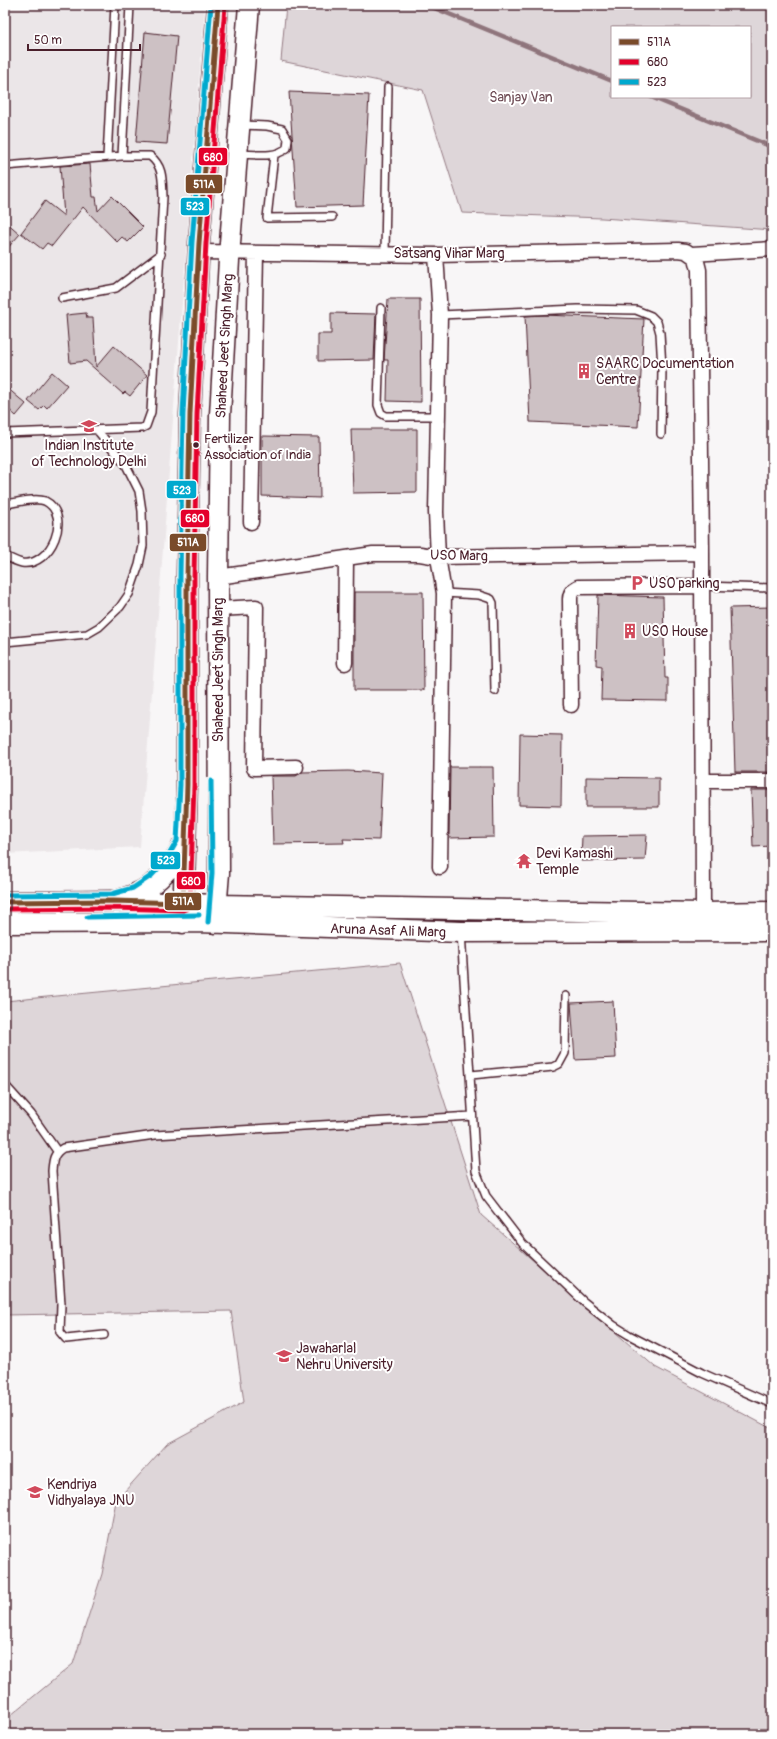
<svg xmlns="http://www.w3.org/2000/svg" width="777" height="1739" font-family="Pangolin,sans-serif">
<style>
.built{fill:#ebe6e8}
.green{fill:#ded6d9;stroke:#947a82;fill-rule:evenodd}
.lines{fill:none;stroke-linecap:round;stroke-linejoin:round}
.stream{stroke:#8f747b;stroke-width:4.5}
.building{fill:#cdc1c4;stroke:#4a1f2b}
.service-casing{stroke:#4a1f2b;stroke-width:10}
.minor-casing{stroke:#4a1f2b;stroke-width:17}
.secondary-casing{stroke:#4a1f2b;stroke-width:23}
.service{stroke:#fff;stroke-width:7}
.minor{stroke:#fff;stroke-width:14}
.secondary{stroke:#fff;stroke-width:20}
.bus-1-casing{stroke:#fff;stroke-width:8}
.bus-2-casing{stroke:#fff;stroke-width:8}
.bus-3-casing{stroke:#fff;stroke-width:8}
.bus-1{stroke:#7a4b2a;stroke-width:5}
.bus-2{stroke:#e4002b;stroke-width:5}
.bus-3{stroke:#00a9ce;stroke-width:5}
.bus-dot{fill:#4a1f2b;stroke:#fff;stroke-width:1.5}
.labels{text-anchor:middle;stroke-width:4;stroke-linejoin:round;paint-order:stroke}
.bus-label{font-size:13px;fill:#4a1f2b;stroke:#fff;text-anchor:start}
.park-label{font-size:14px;fill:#6f4d56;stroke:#fff}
.street-label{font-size:14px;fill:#4a1f2b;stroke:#fff}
.poi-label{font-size:14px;fill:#4a1f2b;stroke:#fff;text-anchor:start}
.line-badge{stroke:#fff;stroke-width:1.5}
.badge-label{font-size:11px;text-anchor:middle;font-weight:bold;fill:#fff}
</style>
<rect width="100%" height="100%" fill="#f8f6f7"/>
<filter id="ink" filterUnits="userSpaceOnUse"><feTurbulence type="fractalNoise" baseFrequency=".025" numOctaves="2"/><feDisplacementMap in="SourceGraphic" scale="8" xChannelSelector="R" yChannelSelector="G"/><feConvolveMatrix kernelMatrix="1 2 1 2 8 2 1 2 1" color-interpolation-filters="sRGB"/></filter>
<g filter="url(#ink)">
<path class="built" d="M 5,5 L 205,5 L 140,847 L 5,854 Z"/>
<path class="green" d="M 286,5 L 772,5 L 772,230 L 602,218 L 462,213 L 423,90 L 281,61 ZM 612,27 L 750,27 L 750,97 L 612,97 Z
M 400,963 L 481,1215 L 655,1367 L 772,1429 L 772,1734 L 5,1734 L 5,1720 L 73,1664 L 102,1574 L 116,1501 L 167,1444 L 244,1402 L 231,1311 L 5,1315 L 5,1001 Z"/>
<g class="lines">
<path class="stream" d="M 427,5 L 612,81
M 651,97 L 772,147"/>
</g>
<path class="building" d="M 145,32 L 177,36 L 167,144 L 136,142 Z
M 289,92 L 369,95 L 363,205 L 297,207 Z
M 90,164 L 93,197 L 96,197 L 98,211 L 112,196 L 143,227 L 128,242 L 122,237 L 117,242 L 83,207 L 52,246 L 47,243 L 42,249 L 21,233 L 45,201 L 64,216 L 60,166 Z
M 5,221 L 20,234 L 5,251 Z
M 388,299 L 420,299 L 421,402 L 387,401 L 388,360 L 384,360 Z
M 86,313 L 87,318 L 93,318 L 96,367 L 114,346 L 147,375 L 130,396 L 125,392 L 123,394 L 86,361 L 70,363 L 66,315 Z
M 331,313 L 376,314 L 374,360 L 318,361 L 318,334 L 331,334 Z
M 544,315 L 644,319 L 638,427 L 530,422 L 525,316 Z
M 52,372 L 67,385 L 47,408 L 44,405 L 39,410 L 28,401 Z
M 5,386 L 26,404 L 16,416 L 5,406 Z
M 351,429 L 417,429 L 417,492 L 353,493 Z
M 262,436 L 319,437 L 320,498 L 262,496 Z
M 354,592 L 423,592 L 424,690 L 354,690 Z
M 598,595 L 663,597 L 665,678 L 668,678 L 668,701 L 601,700 L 602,666 L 596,665 Z
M 772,607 L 772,772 L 735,772 L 730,608 Z
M 520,734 L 562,735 L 561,806 L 519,805 Z
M 450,767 L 493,767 L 494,837 L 449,838 Z
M 348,771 L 382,773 L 379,840 L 343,839 L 344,843 L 273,844 L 271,776 L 296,776 L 302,772 Z
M 586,777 L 659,778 L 659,807 L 586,807 Z
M 751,790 L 772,790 L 772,846 L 753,847 Z
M 647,835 L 645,860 L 581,861 L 582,836 Z
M 613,1001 L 616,1058 L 575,1060 L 571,1003 Z"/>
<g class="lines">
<defs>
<path id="service" d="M 237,154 C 254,154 274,159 287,148 L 288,139 L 282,129 L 267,126 L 241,125
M 274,155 L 267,218 L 332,217
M 122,156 L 130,5
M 107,157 L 115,5
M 5,166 L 122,156 L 150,156 C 164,167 162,181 163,197 L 151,412 L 146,426 L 142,428 L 5,433
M 385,253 L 388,87
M 62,298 L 116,288 L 161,254
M 381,308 L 378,405 L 381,413 L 386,416 L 437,416
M 440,315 L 578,309 L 636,310 L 651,316 L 657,322 L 660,333 L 662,368 L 661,434
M 5,504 C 15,503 35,497 45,501 C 73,515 51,567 22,563 C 16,562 10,558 5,556
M 702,586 L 772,588
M 444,593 L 479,595 L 491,599 L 493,603 L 495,691
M 5,642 L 87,634 L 99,627 L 120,607 L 129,594 L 139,565 L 143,546 L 142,511 L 139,491 L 126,465 L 97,430
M 461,932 L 476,1171 L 486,1196 L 523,1244 L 584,1302 L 613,1325 L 629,1335 L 702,1373 L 772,1404
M 471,1075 L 553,1067 L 559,1064 L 565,1053 L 566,996
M 5,1085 L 31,1114 L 57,1151
M 104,1335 L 66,1339 L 60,1332 L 61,1304 L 52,1171 C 53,1160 53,1154 63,1148 L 155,1135 L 472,1116"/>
<path id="minor" d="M 198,252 L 436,255 L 678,250 L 686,251 L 696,258 L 699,270 L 702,553 L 703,913
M 692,254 L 772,249
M 436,255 L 440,315 L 436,512 L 438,557 L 444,593 L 440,867
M 251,522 L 256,253
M 218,577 L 373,554 L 420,554 L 438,557 L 702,553
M 218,609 L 256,607 L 254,768 L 296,767
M 345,663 L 346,558
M 571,705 L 570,599 C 570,593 572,590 578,587 L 702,586
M 703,781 L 772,781"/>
<path id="secondary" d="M 122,899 C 151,891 172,870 184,843
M 5,902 L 113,901 L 216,905 L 703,913 L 772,912
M 5,923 L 199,922 L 461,932 L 772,931
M 183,923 L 187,785 L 187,576 L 190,414 L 199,243 L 218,5
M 215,923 L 219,873 L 218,577 L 220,415 L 230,243 L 249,5"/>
</defs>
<use href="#service" class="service-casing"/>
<use href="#minor" class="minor-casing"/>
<use href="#secondary" class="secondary-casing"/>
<use href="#service" class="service"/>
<use href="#minor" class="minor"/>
<use href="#secondary" class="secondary"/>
<defs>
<path id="bus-1" d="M 5,902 L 113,901 L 183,903 L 187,785 L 187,576 L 190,414 L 199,243 L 218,5"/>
<path id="bus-2" d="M 5,909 L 113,908 L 183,910 L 188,908 L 190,905 L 194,785 L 194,576 L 197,414 L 206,243 L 225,6"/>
<path id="bus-3" d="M 5,895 L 112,894 L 133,888 L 151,876 L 166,860 L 177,841 L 180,785 L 180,576 L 183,414 L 192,242 L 211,5
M 87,917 L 199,915
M 208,922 L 212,873 L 211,781"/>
</defs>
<use href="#bus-1" class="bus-1-casing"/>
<use href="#bus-2" class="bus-2-casing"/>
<use href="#bus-3" class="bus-3-casing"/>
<use href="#bus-1" class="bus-1"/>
<use href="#bus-2" class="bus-2"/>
<use href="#bus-3" class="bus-3"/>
</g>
</g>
<defs>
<symbol id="building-bare" viewBox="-9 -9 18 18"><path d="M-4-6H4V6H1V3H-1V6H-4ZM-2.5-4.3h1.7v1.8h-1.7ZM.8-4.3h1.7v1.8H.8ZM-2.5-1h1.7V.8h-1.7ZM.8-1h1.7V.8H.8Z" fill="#d1495b" stroke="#fff" stroke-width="2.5" paint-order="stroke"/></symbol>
<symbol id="university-bare" viewBox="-9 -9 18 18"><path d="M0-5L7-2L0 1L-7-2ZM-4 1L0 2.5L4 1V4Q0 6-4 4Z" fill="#d1495b" stroke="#fff" stroke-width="2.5" paint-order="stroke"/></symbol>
<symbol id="parking-bare" viewBox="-9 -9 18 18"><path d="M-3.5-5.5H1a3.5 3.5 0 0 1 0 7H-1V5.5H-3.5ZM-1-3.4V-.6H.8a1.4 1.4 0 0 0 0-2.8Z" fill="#d1495b" stroke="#fff" stroke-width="2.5" paint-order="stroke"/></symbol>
<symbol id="temple-bare" viewBox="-9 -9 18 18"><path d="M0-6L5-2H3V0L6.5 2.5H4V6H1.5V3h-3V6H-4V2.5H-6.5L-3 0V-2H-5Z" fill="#d1495b" stroke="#fff" stroke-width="2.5" paint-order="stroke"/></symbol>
<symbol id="school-bare" viewBox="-9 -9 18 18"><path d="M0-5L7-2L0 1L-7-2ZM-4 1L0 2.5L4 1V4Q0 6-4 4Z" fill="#d1495b" stroke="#fff" stroke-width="2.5" paint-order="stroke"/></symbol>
</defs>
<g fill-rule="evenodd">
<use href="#building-bare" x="573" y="360" width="22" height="22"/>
<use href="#university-bare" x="78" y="415" width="22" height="22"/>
<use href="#parking-bare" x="626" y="572" width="22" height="22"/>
<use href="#building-bare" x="619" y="620" width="22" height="22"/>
<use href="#temple-bare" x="513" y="850" width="22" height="22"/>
<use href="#university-bare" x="273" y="1345" width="22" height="22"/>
<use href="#school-bare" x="24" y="1481" width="22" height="22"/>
</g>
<circle class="bus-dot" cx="196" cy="445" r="3.5"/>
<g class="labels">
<g class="bus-label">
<text x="204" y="443">Fertilizer<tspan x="204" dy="16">Association of India</tspan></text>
</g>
<g class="park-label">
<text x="521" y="102">Sanjay Van</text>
</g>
<g class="street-label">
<text x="449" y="258">Satsang Vihar Marg</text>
<text transform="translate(224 346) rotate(-87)" y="5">Shaheed Jeet Singh Marg</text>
<text transform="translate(459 555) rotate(1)" y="5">USO Marg</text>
<text transform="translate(218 670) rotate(-90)" y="5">Shaheed Jeet Singh Marg</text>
<text transform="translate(388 930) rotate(2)" y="5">Aruna Asaf Ali Marg</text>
</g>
<g class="poi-label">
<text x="596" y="368">SAARC Documentation<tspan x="596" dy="16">Centre</tspan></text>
<text x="89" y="450" text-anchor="middle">Indian Institute<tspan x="89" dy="16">of Technology Delhi</tspan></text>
<text x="649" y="588">USO parking</text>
<text x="642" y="636">USO House</text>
<text x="536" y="858">Devi Kamashi<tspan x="536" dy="16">Temple</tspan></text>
<text x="296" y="1353">Jawaharlal<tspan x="296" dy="16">Nehru University</tspan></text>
<text x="47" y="1489">Kendriya<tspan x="47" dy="16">Vidhyalaya JNU</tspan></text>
</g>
</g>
<g class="line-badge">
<rect x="198" y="147" width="30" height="19" rx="4" fill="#e4002b"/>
<rect x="185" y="174" width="38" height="20" rx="4" fill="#7a4b2a"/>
<rect x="180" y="197" width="30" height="19" rx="4" fill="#00a9ce"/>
<rect x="166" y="480" width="31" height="19" rx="4" fill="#00a9ce"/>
<rect x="180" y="509" width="30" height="19" rx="4" fill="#e4002b"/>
<rect x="169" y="533" width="38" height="19" rx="4" fill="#7a4b2a"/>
<rect x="150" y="851" width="31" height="19" rx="4" fill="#00a9ce"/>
<rect x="176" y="871" width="30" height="19" rx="4" fill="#e4002b"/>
<rect x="164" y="892" width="38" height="19" rx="4" fill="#7a4b2a"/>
</g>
<g class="badge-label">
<text x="213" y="161">680</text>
<text x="204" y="188">511A</text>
<text x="195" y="210">523</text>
<text x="182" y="494">523</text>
<text x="195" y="522">680</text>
<text x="188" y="546">511A</text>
<text x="166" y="864">523</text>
<text x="191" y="885">680</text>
<text x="183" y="905">511A</text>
</g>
<rect width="777" height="1739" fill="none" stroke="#fff" stroke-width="20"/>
<rect x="10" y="10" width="757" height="1719" fill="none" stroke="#4a1f2b" stroke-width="1.5" filter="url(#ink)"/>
<rect x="611" y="26" width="140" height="72" fill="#ffffff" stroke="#b7a5aa"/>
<rect x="619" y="39" width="20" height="6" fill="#7a4b2a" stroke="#b7a5aa"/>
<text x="647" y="46" font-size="12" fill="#4a1f2b">511A</text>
<rect x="619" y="59" width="20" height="6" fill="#e4002b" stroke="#b7a5aa"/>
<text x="647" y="66" font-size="12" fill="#4a1f2b">680</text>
<rect x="619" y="79" width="20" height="6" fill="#00a9ce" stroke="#b7a5aa"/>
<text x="647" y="86" font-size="12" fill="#4a1f2b">523</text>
<path d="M28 44v6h112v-6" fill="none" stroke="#4a1f2b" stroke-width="2"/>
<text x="34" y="44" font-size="12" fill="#4a1f2b" stroke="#ffffff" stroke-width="3" paint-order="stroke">50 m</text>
</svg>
